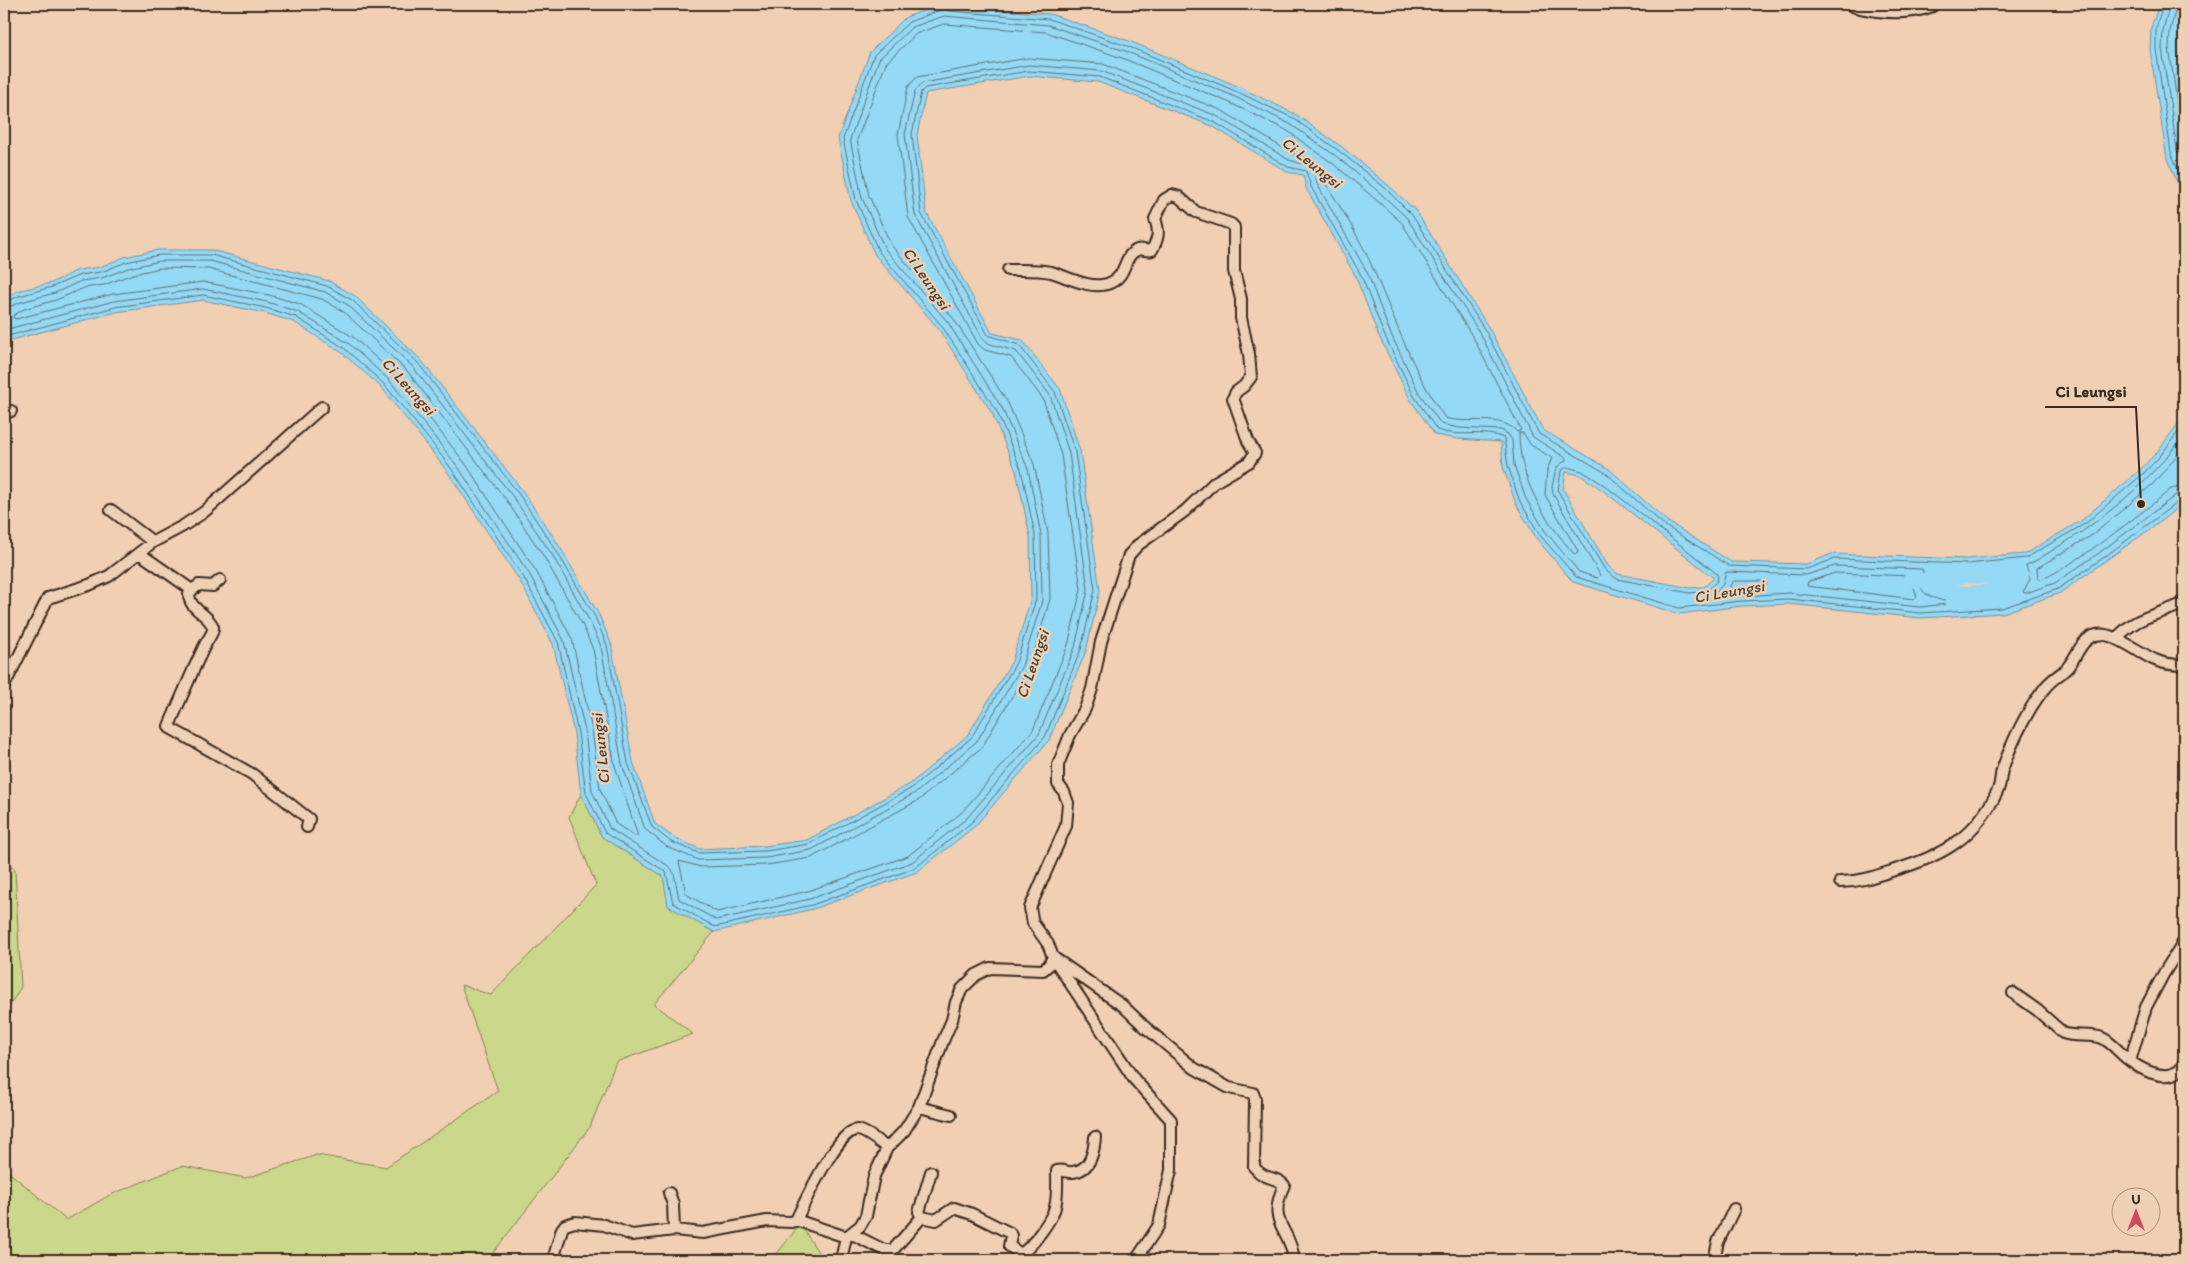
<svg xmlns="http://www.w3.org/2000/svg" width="2188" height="1264" font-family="Itim,sans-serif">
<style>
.green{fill:#cbd78b;stroke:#838054}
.water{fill:#94d9f6;stroke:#7093a0;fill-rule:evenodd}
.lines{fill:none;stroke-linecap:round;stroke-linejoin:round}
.shore{stroke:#5f7074;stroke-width:1}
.river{stroke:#94d9f6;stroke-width:15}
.minor-casing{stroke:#3b2a1e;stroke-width:14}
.primary-casing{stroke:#3b2a1e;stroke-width:19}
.minor{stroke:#eed1b4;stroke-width:10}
.primary{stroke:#eed1b4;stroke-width:15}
.labels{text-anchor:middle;stroke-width:5;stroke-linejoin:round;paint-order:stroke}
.water-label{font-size:16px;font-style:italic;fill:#48443e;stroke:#eed1b4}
.leader{fill:none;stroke:#3b2a1e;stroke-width:2}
.callout-dot{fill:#3b2a1e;stroke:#eed1b4;stroke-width:2}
.callout-label{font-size:16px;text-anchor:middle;font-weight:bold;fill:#3b2a1e;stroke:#eed1b4;stroke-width:5;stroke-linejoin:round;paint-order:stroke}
</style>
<rect width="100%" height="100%" fill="#f1cfb3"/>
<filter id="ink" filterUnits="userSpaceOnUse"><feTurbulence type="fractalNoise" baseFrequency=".02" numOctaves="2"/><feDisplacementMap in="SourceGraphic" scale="10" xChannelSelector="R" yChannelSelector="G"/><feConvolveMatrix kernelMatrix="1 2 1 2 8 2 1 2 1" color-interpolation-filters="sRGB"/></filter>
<g filter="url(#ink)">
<path class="green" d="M 581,794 L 602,837 L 663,876 L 669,906 L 714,932 L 654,1004 L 693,1034 L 616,1062 L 590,1127 L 493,1253 L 496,1260 L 4,1260 L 4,1168 L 66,1220 L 110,1195 L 182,1166 L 246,1178 L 317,1155 L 386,1167 L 498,1091 L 461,985 L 491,995 L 596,885 L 569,817 Z
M 4,863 L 15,869 L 21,987 L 4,1015 Z
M 800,1224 L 820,1255 L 819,1260 L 772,1260 Z"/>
<path class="water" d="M 2159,4 L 2184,4 L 2184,201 L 2166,153 L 2150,50 L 2151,28 Z
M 940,5 L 1050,14 L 1129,41 L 1235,85 L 1295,114 L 1342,147 L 1387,184 L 1416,211 L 1490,330 L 1543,430 L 1609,469 L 1667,521 L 1731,562 L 1806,564 L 1832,554 L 1966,559 L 2025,554 L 2082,520 L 2140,470 L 2157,452 L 2184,416 L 2184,502 L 2160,522 L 2060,593 L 2003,613 L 1920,618 L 1789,604 L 1742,606 L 1679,614 L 1573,582 L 1536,538 L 1516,504 L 1503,467 L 1501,442 L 1458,439 L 1435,435 L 1410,399 L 1378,334 L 1356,277 L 1306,188 L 1303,175 L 1287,172 L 1212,126 L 1098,82 L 1029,76 L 926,93 L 917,135 L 926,212 L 992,333 L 1022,340 L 1060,389 L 1080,451 L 1100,591 L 1086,651 L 1049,740 L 975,826 L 917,872 L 813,909 L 714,932 L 668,906 L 663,876 L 602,837 L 581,794 L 574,733 L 553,644 L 520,581 L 449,474 L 427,445 L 381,387 L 341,352 L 294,322 L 265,313 L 203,300 L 116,312 L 4,342 L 4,299 L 17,291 L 51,283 L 78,270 L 100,267 L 124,257 L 158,250 L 211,250 L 329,281 L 355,296 L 421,360 L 522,490 L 560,547 L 599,615 L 611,643 L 633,762 L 655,824 L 673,837 L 700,849 L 765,846 L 807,840 L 910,784 L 968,735 L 1012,661 L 1031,598 L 1030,536 L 1016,471 L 992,413 L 938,328 L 875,255 L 851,201 L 838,138 L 870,52 L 906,17 ZM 1566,472 L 1580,475 L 1601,489 L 1714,578 L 1704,587 L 1690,588 L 1618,574 L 1608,566 L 1563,489 ZM 1963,576 L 2020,576 L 2020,577 C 2001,593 1948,602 1929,581 Z"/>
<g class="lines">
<path class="shore" d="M 2163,4 L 2156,29 L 2156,49 L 2171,152 L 2184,187
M 2170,4 L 2163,30 L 2162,49 L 2177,150 L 2184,169
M 2177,4 L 2170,31 L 2169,48 L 2184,149
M 944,24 L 1046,32 L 1122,58 L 1228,102 L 1286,130 L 1331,162 L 1374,198 L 1402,223 L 1474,339 L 1521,430 L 1517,432 C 1500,413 1468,425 1445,418 C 1412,370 1397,324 1374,271 C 1361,240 1342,209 1324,181 L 1320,167 L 1314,160 L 1291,153 L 1221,110 L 1103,64 L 1028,58 L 917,77 L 908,87 L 898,134 L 908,217 L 978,344 L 985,350 L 1011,357 L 1043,399 L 1061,455 L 1081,589 L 1068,645 L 1033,730 L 962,812 L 908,856 L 808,891 L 717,912 L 686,894 L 679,861 L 701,867 L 767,865 L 811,858 L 919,800 L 982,747 L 1030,666 L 1050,599 L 1048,533 L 1034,464 L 1008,403 L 953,318 L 891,245 L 869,196 L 857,140 L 886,63 L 916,34 Z
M 160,268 L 208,269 L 322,299 L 344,312 L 408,372 L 507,501 L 544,557 L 582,624 L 593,649 L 615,766 L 638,836 L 635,836 L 616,824 L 600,789 L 592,730 L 572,639 L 536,571 L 465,463 L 442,434 L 395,375 L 353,337 L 300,304 L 269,295 L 203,282 L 113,294 L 16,319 L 13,318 L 14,315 L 24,309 L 56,300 L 84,288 L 104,285 L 130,275 Z
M 4,303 L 19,296 L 52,287 L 80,275 L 101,272 L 126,262 L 159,255 L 211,255 L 327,286 L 352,300 L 418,363 L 518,493 L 556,550 L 595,617 L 607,645 L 628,763 L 652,827 L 671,842 L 699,853 L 766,851 L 809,844 L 912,788 L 971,738 L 1016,663 L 1036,599 L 1035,535 L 1021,469 L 996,410 L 942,326 L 879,252 L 856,200 L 843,139 L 874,55 L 909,22 L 943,9 L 949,11 L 1049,19 L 1127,46 L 1233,90 L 1293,118 L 1339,151 L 1384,187 L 1412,215 L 1486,332 L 1539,434 L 1606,473 L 1664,525 L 1729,566 L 1807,569 L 1834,559 L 1967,564 L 2026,558 L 2086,523 L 2144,473 L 2161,455 L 2184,424
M 4,309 L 21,302 L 55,293 L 81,281 L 102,278 L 128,268 L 160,261 L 210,261 L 325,292 L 348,305 L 413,367 L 513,497 L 551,553 L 589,620 L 601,646 L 622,764 L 645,829 L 667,847 L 698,860 L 766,858 L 811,850 L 917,792 L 977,741 L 1022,666 L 1042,601 L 1041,535 L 1028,469 L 1002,408 L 947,321 L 885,249 L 862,198 L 850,139 L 879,59 L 912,27 L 944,16 L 1048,25 L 1125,51 L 1231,95 L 1290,124 L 1336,156 L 1379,192 L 1407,218 L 1481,335 L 1533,437 L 1566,458 L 1566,460 L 1556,468 L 1552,487 L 1553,494 L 1600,575 L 1597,578 L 1579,572 L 1545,531 L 1526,499 L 1514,465 L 1512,440 L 1508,434 L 1501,430 L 1459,428 L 1441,424 L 1419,393 L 1389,330 L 1367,272 L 1317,184 L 1314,171 L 1310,166 L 1289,160 L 1217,116 L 1101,71 L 1029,65 L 922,83 L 915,91 L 905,134 L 915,215 L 983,339 L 990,344 L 1016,351 L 1050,395 L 1069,453 L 1088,590 L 1075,647 L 1039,734 L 967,818 L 912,862 L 810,899 L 716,920 L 679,899 L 674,873 L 670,867 L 610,829 L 592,791 L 585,731 L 564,641 L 530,575 L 458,467 L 436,439 L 389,380 L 348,343 L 298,312 L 267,302 L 203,289 L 114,301 L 4,330
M 4,337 L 115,307 L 203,295 L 266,308 L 296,317 L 344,348 L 384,384 L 431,442 L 453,471 L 524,578 L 558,642 L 578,733 L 586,793 L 605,833 L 666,872 L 673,903 L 715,927 L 812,905 L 915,868 L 972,822 L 1045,737 L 1081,649 L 1095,590 L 1075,452 L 1055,392 L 1019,345 L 988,335 L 921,213 L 912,134 L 921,92 L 925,88 L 1029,71 L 1100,77 L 1214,122 L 1288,167 L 1306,171 L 1311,187 L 1361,275 L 1383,332 L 1414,396 L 1437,430 C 1458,438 1484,429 1504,438 L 1508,466 L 1520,502 L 1540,535 L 1576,577 L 1679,608 L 1742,601 L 1789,599 L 1920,613 L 2002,608 L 2058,589 L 2103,558 L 2179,501 L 2184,499
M 1519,433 L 1523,433 L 1531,445 L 1552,458 L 1547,470 L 1545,495 L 1578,551 L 1577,554 L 1574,554 C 1544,519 1519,480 1519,433 Z
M 2184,435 C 2150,481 2105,519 2056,548 C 2047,554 2037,561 2026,565 L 2030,579 L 2023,592 L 2026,593 L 2055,583 L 2099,553 L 2176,495 L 2184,493
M 2184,447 L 2153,484 L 2094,534 L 2037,568 L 2038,579 C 2053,582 2154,504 2171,489 L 2184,486
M 1567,467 L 1582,471 L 1604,485 L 1716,573 L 1718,576 L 1717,581 L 1707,591 L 1690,593 L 1617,579 L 1605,570 L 1558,491 L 1561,471 Z
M 1835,566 L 1922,569 L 1923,572 L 1919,582 C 1922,596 1933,598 1945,601 L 1946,604 L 1920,607 L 1789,593 L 1715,598 L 1713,596 L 1723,584 L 1726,572 L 1806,575 Z
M 2018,571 L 2023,575 C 2024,601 1936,606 1925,583 L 1930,576 L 1962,572 Z
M 1836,573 L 1910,576 L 1917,597 L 1914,599 L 1807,586 L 1808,582 Z
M 1734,581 L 1765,581 L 1767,584 L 1765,586 L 1732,588 L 1730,586 Z"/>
<path class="river" d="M 1910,580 L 1929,581 L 1963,576 L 2021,576
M 1929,581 C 1945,598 1989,595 2009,585 C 2014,583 2018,579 2022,576"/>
<defs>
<path id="minor" d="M 4,414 L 11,411
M 111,510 L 153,542
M 139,553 L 192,590 L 199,585 L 213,586 L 220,580
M 192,590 L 189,594 C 189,610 208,613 213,627 C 214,633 207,640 205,645 C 192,671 181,699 169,726 L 170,728 L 252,774 L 309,819 L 307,827
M 2116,639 C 2138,614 2156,617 2184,603
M 4,686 L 48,598 L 89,585 L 109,576 L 153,542 L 183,526 L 204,512 L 322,407
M 1840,882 C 1860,882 1876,876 1895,870 C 1942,856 1975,838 1997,792 C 2001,785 2000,777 2002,770 C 2012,742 2026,712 2044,689 C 2050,680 2059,676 2066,669 C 2077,658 2080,639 2096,635 C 2113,631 2139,653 2155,660 C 2164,664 2174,665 2184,665
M 1053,957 L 1123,1006 L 1145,1027 L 1194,1068 L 1229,1088 L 1253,1093 L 1255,1099 L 1254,1167 C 1266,1182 1275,1175 1284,1185 C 1266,1226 1290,1225 1294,1260
M 1056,962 L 1134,1079 L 1171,1120 L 1171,1170 L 1159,1225 L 1136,1260
M 2013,993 L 2037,1010 L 2063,1033 C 2075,1038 2090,1033 2102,1038 C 2112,1042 2120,1054 2129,1060 C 2140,1069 2163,1081 2177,1072 C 2180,1071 2182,1066 2184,1063
M 2130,1061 L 2146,1007 L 2164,973 L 2184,941
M 919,1107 L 951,1115
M 669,1193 L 673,1204 L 674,1230
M 922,1217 L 919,1212 L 931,1172
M 796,1220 L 846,1237
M 852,1234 L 882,1249 L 892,1251 L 922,1217 L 936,1220 L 954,1208 L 972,1214 L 1010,1233 L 1011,1236 L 1009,1246 L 1021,1254 C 1031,1248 1053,1218 1055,1207 C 1058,1195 1057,1183 1057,1171 C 1063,1169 1067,1173 1073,1172 C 1091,1170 1094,1151 1095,1137
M 553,1260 L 562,1229 L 565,1225 L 575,1222 L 604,1225 L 632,1235 L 674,1230 L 703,1233 L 767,1221 L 791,1222 L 796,1220 C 804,1204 839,1127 858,1130 C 868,1132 879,1142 887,1148 L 904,1131 L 919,1107 L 943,1041 L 952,1020 L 956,1002 L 962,989 L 976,975 L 990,968 L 1043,970 L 1049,965 L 1053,957 L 1048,944 L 1033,923 L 1030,908 L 1066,826 L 1068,803 L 1064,792 L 1058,784 L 1058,765 L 1070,735 L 1085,709 L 1092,689 L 1101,642 L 1129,555 L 1138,545 L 1185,511 L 1215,482 L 1249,462 L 1255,453 L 1248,441 L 1233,398 L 1236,392 L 1244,386 L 1251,377 L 1249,354 L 1241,318 L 1241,299 L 1234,271 L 1234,227 L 1231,224 L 1196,212 L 1179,197 L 1172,195 L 1164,200 L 1155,219 C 1160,232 1158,239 1152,250 C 1146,252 1142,248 1137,250 C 1121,257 1129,277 1107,284 C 1089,289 1068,277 1051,272 C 1037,269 1022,270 1008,270
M 841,1260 L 846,1237 L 860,1226 L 866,1216 L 874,1176 L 887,1148
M 1714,1260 L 1718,1242 L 1734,1209"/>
<path id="primary" d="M 1854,4 C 1878,10 1907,13 1931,4"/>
</defs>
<use href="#minor" class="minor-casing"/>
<use href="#primary" class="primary-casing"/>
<use href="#minor" class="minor"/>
<use href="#primary" class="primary"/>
</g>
</g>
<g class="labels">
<g class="water-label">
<text transform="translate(1312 162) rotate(39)" y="6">Ci Leungsi</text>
<text transform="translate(927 278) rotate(56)" y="6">Ci Leungsi</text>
<text transform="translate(409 386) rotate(48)" y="6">Ci Leungsi</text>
<text transform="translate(1729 591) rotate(-10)" y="6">Ci Leungsi</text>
<text transform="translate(1032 664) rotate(-71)" y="6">Ci Leungsi</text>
<text transform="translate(600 749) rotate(-96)" y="6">Ci Leungsi</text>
</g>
</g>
<path class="leader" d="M2141 504L2136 407H2045"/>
<circle class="callout-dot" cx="2141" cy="504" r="5"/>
<g class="callout-label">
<text x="2091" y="397">Ci Leungsi</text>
</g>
<rect width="2188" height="1264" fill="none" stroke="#eed1b4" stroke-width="20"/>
<rect x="10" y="10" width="2168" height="1244" fill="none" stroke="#3b2a1e" stroke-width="2" filter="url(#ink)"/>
<g transform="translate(2136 1212)"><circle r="24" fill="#eed1b4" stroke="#a68e78"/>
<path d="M0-4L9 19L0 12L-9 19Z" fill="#d1495b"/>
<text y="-8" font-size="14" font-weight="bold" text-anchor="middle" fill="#3b2a1e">U</text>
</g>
</svg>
